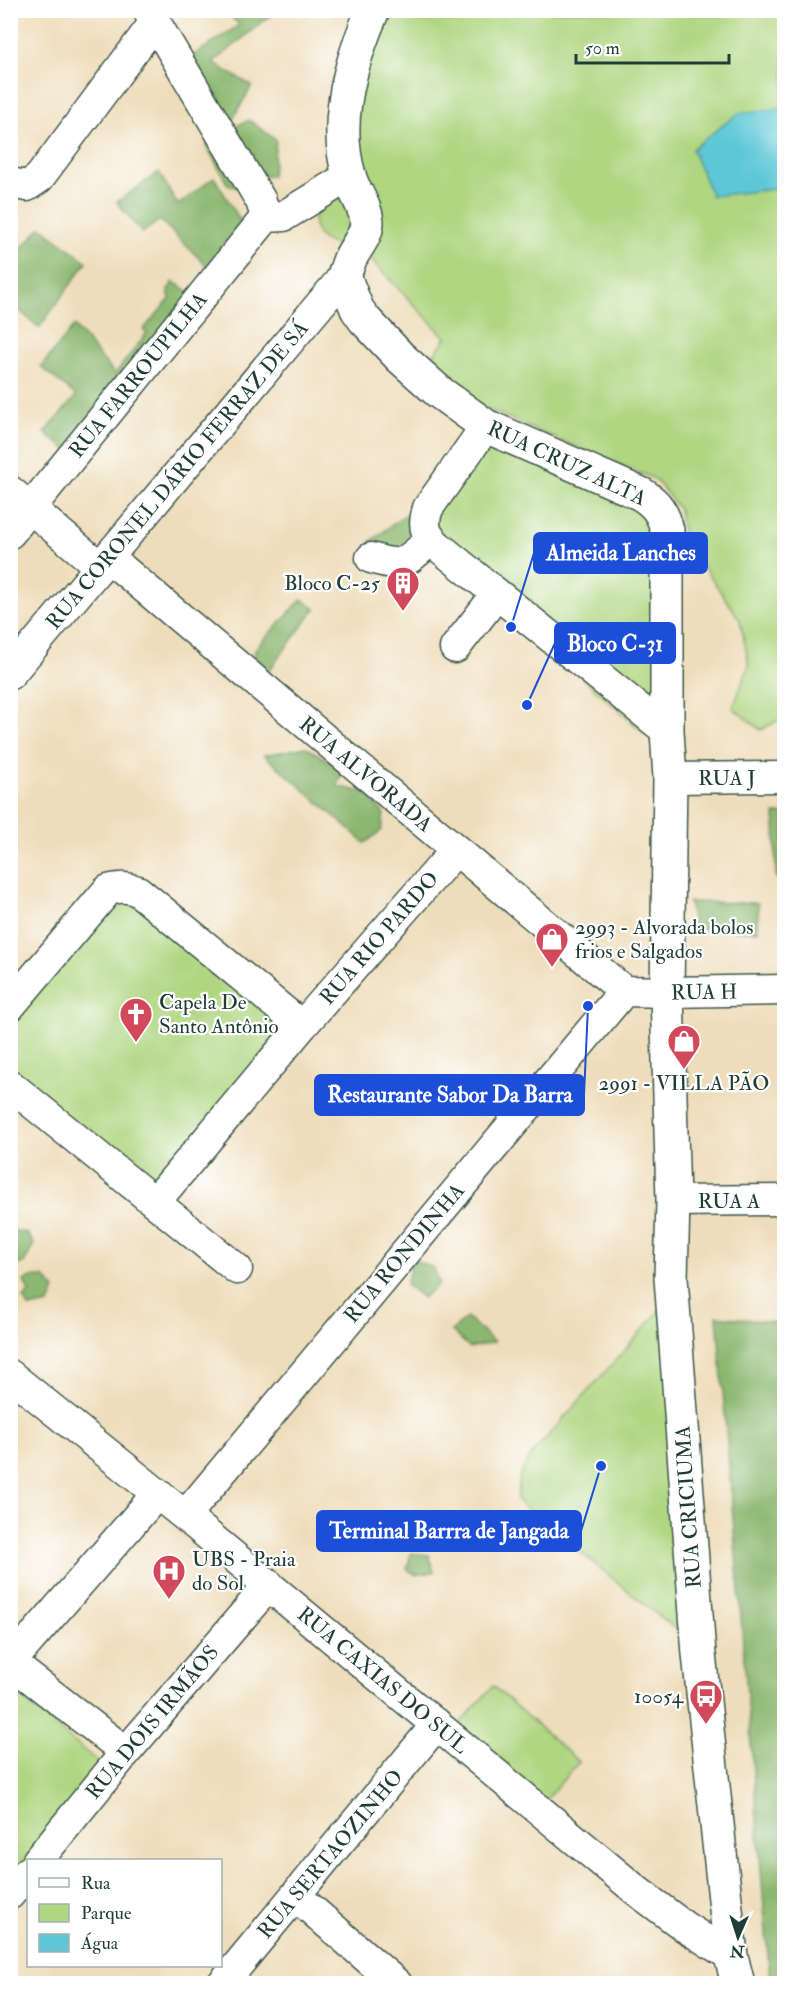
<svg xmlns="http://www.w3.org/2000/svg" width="795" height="1994" font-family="'IM FELL Double Pica',serif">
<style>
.green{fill:#afd681;stroke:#678a5a;stroke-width:1.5}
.forest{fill:#8bb76f;stroke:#557a52;stroke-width:1.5}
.water{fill:#5dc7d7;stroke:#3e8286;stroke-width:1.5}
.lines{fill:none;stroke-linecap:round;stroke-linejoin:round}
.minor-casing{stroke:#3e5548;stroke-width:33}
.major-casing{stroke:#3e5548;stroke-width:36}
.minor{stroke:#fff;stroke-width:30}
.major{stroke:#fff;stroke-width:33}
.labels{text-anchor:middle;stroke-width:4.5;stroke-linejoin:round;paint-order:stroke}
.street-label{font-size:21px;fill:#1f3d34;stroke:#fff}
.poi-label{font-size:21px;fill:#1f3d34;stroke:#fff;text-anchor:start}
.leader{fill:none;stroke:#1d4ed8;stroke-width:2}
.callout-dot{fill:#1d4ed8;stroke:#fff;stroke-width:2}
.callout{fill:#1d4ed8;stroke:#1d4ed8;stroke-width:2}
.callout-label{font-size:22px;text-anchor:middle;font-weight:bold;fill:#fff}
</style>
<rect width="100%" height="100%" fill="#fff"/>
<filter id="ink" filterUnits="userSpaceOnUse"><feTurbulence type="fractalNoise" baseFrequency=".0167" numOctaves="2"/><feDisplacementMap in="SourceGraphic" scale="12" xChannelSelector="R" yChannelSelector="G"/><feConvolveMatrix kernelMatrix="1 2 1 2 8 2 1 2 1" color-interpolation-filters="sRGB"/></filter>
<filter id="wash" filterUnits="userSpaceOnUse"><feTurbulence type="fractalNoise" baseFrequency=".008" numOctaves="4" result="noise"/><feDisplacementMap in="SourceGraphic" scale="24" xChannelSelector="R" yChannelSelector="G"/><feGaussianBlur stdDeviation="1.35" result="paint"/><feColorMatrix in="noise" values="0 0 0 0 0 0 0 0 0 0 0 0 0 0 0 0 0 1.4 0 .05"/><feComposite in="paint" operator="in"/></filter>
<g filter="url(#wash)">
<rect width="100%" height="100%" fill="#eeddba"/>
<path class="green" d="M 382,11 L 784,11 L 784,717 L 761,730 L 733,708 L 749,665 L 740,620 L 683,537 L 679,509 L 655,479 L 544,434 L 472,402 L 428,362 L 446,338 L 368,257 L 353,148 L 359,76 Z
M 341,197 L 355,204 L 346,244 C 324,247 310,233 315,212 Z
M 487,429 L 653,507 L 661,748 L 414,527 Z
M 119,887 L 302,1026 L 155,1202 L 11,1085 L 11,1006 Z
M 664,1306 L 690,1641 L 517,1501 L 520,1476 L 531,1455 Z
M 493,1686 L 579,1762 L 543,1803 L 457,1727 Z
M 22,1698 L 105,1768 L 11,1878 L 11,1710 Z"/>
<path class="forest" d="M 226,11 L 275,11 L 213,63 L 252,86 L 225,132 L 191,57 L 239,25 Z
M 249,120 L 276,140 L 272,176 L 239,175 L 239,188 L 228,185 L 207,147 L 210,136 L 242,138 L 234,127 Z
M 159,172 L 178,205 L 214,177 L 247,232 L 211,270 L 160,220 L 142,233 L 117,202 Z
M 41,227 L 87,262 L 39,328 L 11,303 L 10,261 Z
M 173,282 L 195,295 L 82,462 L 45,433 L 76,396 L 41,367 L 74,326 L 115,374 L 147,333 L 143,330 L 170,299 L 168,290 Z
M 405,515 L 423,538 L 398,554 L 377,548 L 370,542 Z
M 302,599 L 315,609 L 268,672 L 254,662 L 255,649 Z
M 306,747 L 344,770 L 337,786 L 367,793 L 384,814 L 381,831 L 365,843 L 264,755 Z
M 775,814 L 784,814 L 784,878 L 776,878 Z
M 689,902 L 758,903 L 758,931 L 694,929 Z
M 11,1230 L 27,1233 L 34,1244 L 25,1262 L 16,1266 L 11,1262 Z
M 412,1259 L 434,1268 L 439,1284 L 423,1298 L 406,1285 Z
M 31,1277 L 44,1277 L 55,1289 L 49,1304 L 30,1308 L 24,1299 L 29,1292 L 24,1281 Z
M 717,1316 L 784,1323 L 784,1983 L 770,1983 Z
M 467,1317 L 494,1342 L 470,1348 L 452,1331 Z
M 411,1553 L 429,1555 L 434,1572 L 416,1575 L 407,1569 Z"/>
<path class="water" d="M 784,108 L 784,188 L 712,196 L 692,149 L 739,113 Z"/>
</g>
<g filter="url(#ink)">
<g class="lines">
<defs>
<path id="minor" d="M 148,10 L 261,201 L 266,217 L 284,216 L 349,176
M 10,183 L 27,186 L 39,178 L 155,22
M 486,426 L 428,508 C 422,527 425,534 439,547 L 667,731
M 10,491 L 100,567
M 10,533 L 266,217
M 108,557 L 624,991
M 371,558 C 406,569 405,561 431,540
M 455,648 L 497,594
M 10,674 L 344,276
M 670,778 L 784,777
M 624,991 L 667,992 L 784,990
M 10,1006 L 108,890 C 120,887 127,887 138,891 L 302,1026
M 10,1085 L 237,1269
M 673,1201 L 784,1200
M 155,1202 L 302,1026 L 456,850
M 10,1375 L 185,1516 L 637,1891 L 685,1927 L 731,1956
M 185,1516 L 624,991
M 10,1663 L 157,1494
M 11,1663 L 126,1752
M 38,1860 L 126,1752 L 269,1585
M 10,1894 L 28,1872
M 296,1896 L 397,1984
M 222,1984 L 437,1724"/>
<path id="major" d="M 373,10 C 351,60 333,122 349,175 C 353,191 366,206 367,222 C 367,236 356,246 350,259 C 348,264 346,270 344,276 L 357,309 L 364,319 L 400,357 L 439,392 L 486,426 L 641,494 C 656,503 663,513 667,530 L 667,731 L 670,778 L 667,992 L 673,1201 L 671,1278 L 699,1654 L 731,1956 L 738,1984"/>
</defs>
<use href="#minor" class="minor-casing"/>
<use href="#major" class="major-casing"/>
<use href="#minor" class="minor"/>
<use href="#major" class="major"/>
</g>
</g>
<defs>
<symbol id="building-pin" viewBox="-11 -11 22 30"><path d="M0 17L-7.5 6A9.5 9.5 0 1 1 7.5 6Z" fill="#d1495b" stroke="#fff"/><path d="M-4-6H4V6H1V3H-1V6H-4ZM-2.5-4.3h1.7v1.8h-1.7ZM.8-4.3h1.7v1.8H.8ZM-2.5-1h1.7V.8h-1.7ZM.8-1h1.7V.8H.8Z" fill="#fff"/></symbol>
<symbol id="shop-pin" viewBox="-11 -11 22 30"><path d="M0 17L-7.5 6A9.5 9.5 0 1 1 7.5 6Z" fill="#d1495b" stroke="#fff"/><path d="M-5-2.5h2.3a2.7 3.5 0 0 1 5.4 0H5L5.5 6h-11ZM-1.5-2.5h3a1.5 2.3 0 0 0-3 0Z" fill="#fff"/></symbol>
<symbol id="church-pin" viewBox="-11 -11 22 30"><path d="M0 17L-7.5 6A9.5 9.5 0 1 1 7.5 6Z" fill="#d1495b" stroke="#fff"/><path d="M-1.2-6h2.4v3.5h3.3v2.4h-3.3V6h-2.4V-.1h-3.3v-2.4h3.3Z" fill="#fff"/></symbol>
<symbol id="hospital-pin" viewBox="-11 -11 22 30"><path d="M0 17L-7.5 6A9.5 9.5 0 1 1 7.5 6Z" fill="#d1495b" stroke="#fff"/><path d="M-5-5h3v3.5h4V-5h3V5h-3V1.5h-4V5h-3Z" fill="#fff"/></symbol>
<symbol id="bus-pin" viewBox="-11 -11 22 30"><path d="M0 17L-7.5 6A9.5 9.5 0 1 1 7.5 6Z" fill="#d1495b" stroke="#fff"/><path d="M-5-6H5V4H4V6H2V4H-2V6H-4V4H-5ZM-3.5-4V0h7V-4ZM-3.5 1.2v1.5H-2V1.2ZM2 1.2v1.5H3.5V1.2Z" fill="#fff"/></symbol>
</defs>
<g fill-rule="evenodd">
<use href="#building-pin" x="384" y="564" width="38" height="52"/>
<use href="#shop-pin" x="533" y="920" width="38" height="52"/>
<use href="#church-pin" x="117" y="995" width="38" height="52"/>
<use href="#shop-pin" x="665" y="1022" width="38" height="52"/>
<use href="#hospital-pin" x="150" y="1552" width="38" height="52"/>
<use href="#bus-pin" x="687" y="1677" width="38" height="52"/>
</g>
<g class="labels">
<g class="street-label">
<text transform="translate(138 375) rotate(-51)" y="7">RUA FARROUPILHA</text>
<text transform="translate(567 463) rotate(25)" y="7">RUA CRUZ ALTA</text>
<text transform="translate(177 475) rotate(-50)" y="7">RUA CORONEL DÁRIO FERRAZ DE SÁ</text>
<text transform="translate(366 774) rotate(40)" y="7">RUA ALVORADA</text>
<text x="727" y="785">RUA J</text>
<text transform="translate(379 938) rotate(-49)" y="7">RUA RIO PARDO</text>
<text transform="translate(704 992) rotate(-1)" y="7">RUA H</text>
<text x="729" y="1208">RUA A</text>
<text transform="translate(404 1253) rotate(-50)" y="7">RUA RONDINHA</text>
<text transform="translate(688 1507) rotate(-94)" y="7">RUA CRICIUMA</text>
<text transform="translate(383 1680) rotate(40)" y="7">RUA CAXIAS DO SUL</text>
<text transform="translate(152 1722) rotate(-50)" y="7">RUA DOIS IRMÃOS</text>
<text transform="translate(330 1854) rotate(-50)" y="7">RUA SERTAOZINHO</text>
</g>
<g class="poi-label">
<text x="380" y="590" text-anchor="end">Bloco C-25</text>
<text x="575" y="934">2993 - Alvorada bolos<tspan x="575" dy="24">frios e Salgados</tspan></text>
<text x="159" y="1009">Capela De<tspan x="159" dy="24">Santo Antônio</tspan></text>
<text x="684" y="1090" text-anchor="middle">2991 - VILLA PÃO</text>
<text x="192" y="1566">UBS - Praia<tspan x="192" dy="24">do Sol</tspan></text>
<text x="683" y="1703" text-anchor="end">10054</text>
</g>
</g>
<path class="leader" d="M511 627L534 553M527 705L555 643M588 1006L584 1095M601 1466L581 1531"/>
<g class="callout-dot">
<circle cx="511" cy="627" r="6"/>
<circle cx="527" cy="705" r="6"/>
<circle cx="588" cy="1006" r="6"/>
<circle cx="601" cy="1466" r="6"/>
</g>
<g class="callout">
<rect x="534" y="533" width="173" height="40" rx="6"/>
<rect x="555" y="623" width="120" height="40" rx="6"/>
<rect x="315" y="1075" width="269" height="40" rx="6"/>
<rect x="317" y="1511" width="264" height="40" rx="6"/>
</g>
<g class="callout-label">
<text x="621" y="560">Almeida Lanches</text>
<text x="615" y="651">Bloco C-31</text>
<text x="450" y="1102">Restaurante Sabor Da Barra</text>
<text x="449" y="1538">Terminal Barrra de Jangada</text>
</g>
<rect width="795" height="1994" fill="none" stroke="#fff" stroke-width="36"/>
<rect x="27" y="1859" width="195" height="108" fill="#ffffff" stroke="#a5b1ae" stroke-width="1.5"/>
<rect x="39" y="1878" width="30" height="9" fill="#ffffff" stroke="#a5b1ae" stroke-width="1.5"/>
<text x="81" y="1889" font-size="18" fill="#1f3d34">Rua</text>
<rect x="39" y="1904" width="30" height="18" fill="#afd681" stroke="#a5b1ae" stroke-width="1.5"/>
<text x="81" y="1919" font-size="18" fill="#1f3d34">Parque</text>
<rect x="39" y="1934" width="30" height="18" fill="#5dc7d7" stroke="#a5b1ae" stroke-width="1.5"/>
<text x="81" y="1949" font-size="18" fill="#1f3d34">Água</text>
<g transform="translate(738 1937) rotate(183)" stroke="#ffffff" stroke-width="4.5" paint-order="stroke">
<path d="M0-4.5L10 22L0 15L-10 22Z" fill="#1f3d34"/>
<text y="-9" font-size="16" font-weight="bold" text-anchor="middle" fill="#1f3d34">N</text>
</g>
<path d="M576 54v9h153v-9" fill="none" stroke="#1f3d34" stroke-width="3"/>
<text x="585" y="54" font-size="18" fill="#1f3d34" stroke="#ffffff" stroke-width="4.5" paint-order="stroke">50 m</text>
</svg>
